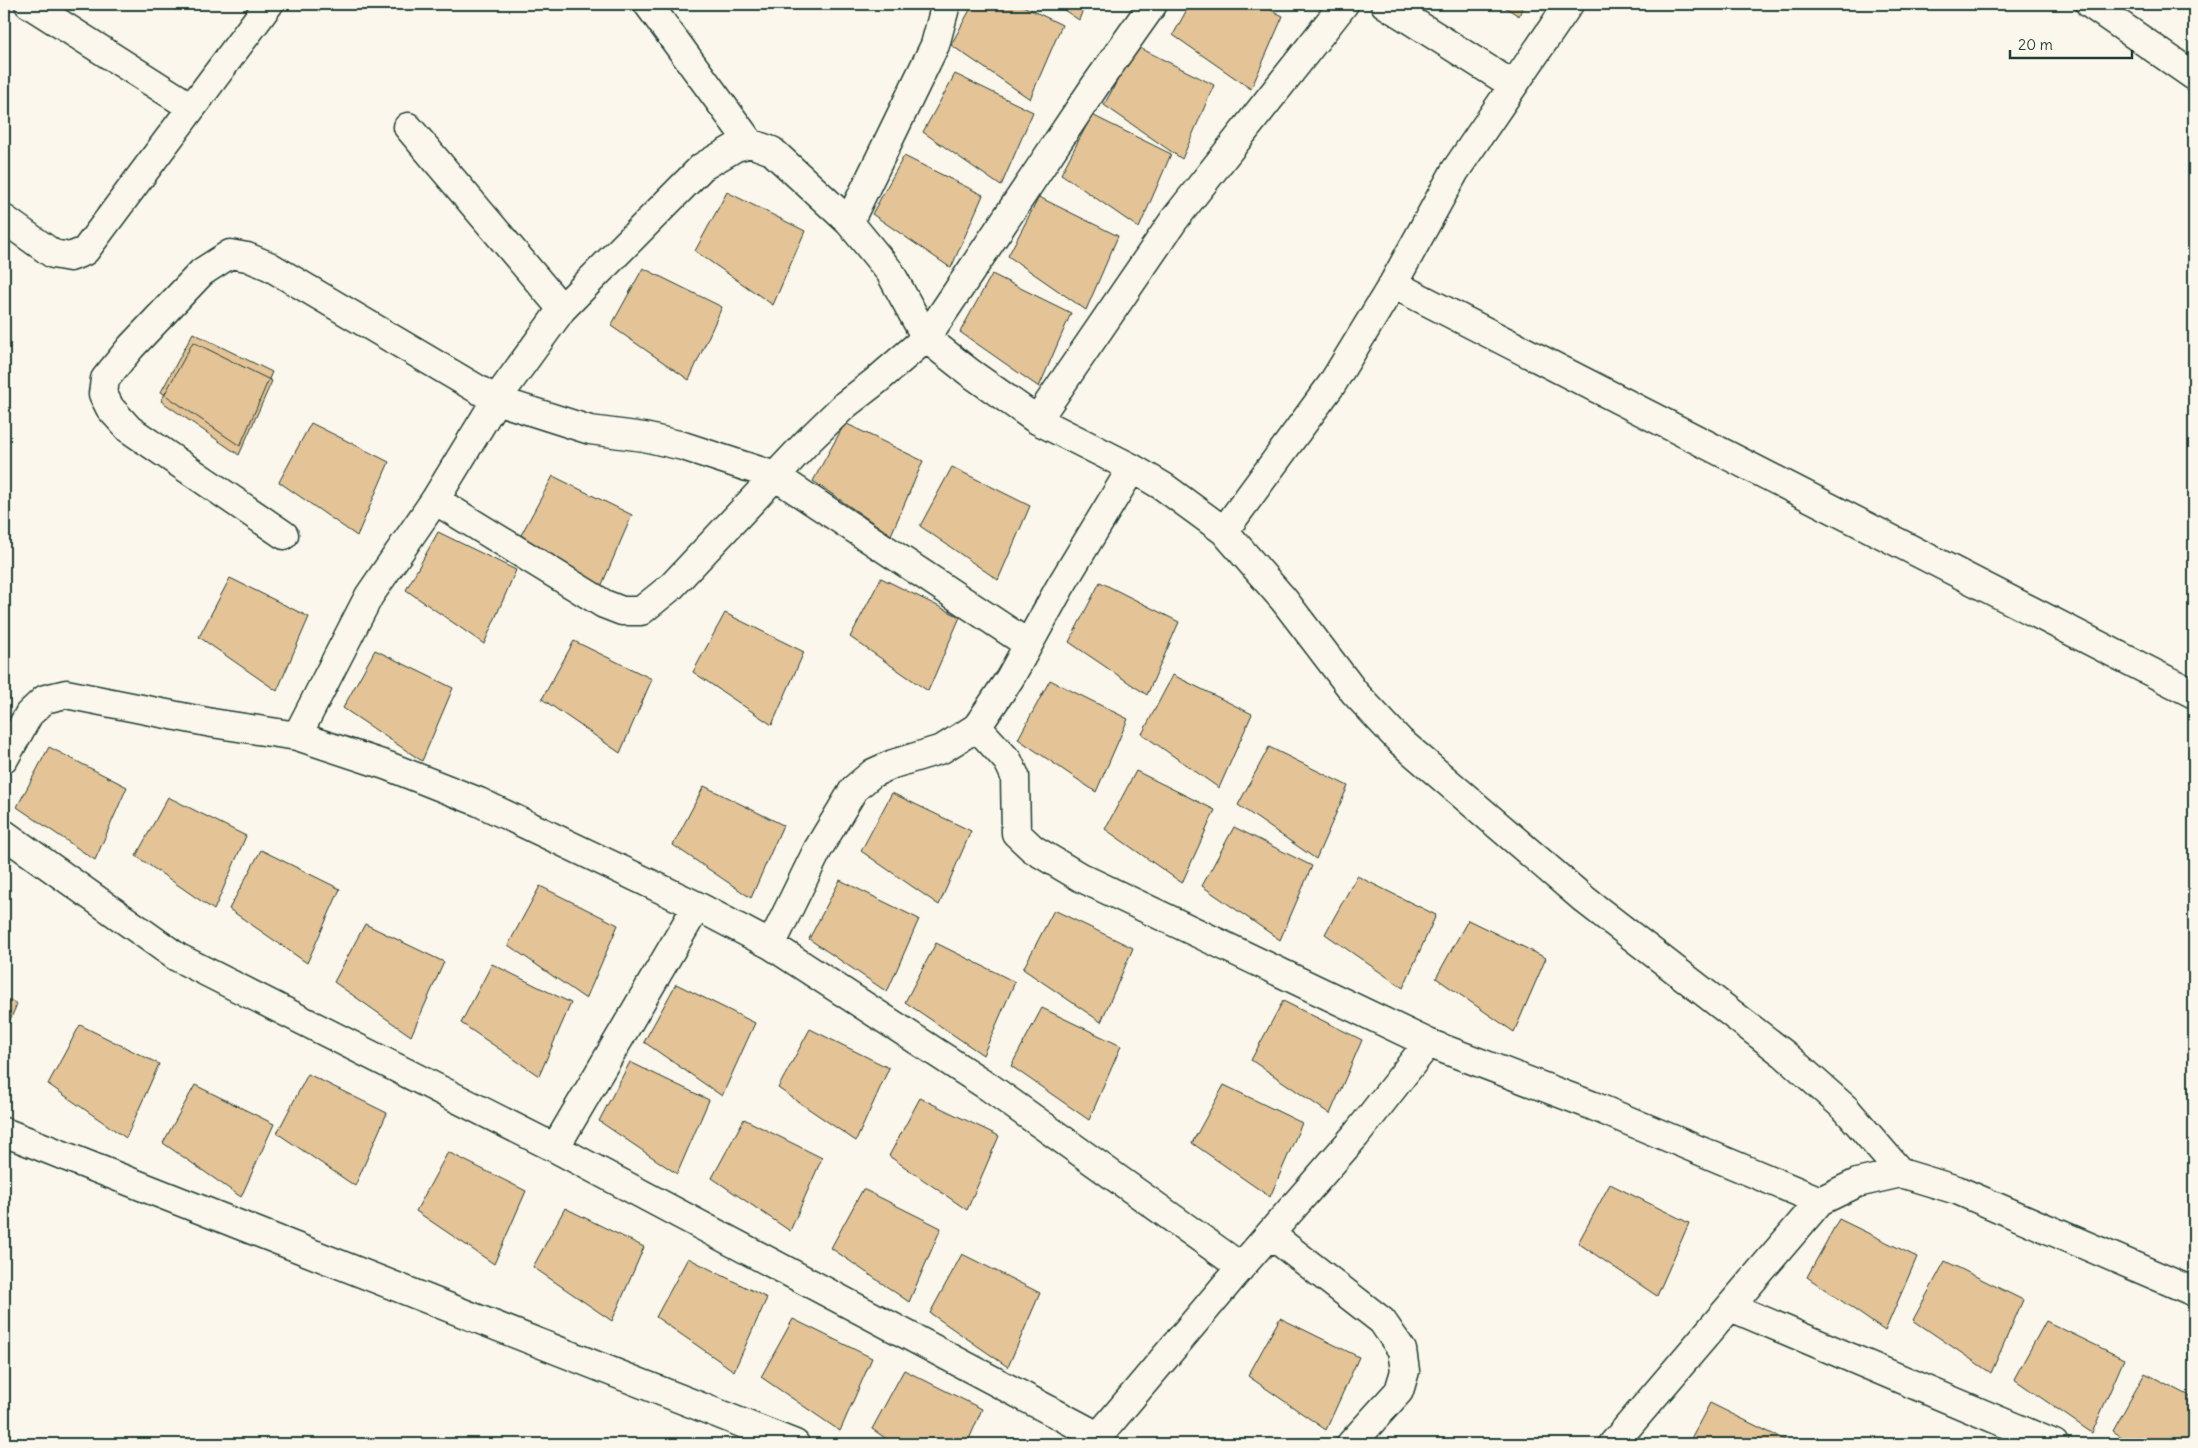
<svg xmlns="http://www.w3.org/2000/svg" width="2198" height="1448" font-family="Delius,sans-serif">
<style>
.building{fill:#e4c396;stroke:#1f3d34}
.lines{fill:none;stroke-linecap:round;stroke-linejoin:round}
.minor-casing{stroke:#1f3d34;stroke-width:31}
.minor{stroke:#fbf7ec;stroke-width:28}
</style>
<rect width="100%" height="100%" fill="#fbf7ec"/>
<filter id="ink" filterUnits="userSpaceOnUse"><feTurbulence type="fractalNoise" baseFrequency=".02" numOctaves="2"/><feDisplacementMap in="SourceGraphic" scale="10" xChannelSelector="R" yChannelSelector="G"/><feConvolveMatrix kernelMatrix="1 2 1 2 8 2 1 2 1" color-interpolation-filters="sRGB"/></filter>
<g filter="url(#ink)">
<path class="building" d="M 973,4 L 1019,4 L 1062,25 L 1030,99 L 951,45 Z
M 1055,4 L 1085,4 L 1079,20 Z
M 1190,4 L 1259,4 L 1283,16 L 1251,89 L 1173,35 Z
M 1500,4 L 1524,4 L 1519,16 Z
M 1136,46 L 1214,85 L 1182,159 L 1104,105 Z
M 955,74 L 1033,112 L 1001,186 L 923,132 Z
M 1092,115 L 1171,154 L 1139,228 L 1061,174 Z
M 904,156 L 983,195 L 951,268 L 872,214 Z
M 727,192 L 805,231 L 773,305 L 695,251 Z
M 1039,197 L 1118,236 L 1086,310 L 1008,256 Z
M 643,268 L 722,307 L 689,380 L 611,326 Z
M 992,274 L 1071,313 L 1039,387 L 960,332 Z
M 193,333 L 272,372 L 240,446 L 161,392 Z
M 193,342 L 272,381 L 239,455 L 161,401 Z
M 311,423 L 389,462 L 357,536 L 279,482 Z
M 845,423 L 923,461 L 891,535 L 813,481 Z
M 952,467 L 1030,506 L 998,580 L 920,526 Z
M 553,476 L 632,515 L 600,589 L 521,535 Z
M 438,532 L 516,570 L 484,644 L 406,590 Z
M 230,578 L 309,617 L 277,691 L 199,637 Z
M 881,578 L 960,617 L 928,691 L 850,637 Z
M 1100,582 L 1179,622 L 1147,695 L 1069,642 Z
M 725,613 L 804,652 L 772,725 L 693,672 Z
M 574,641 L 652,679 L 620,753 L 542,699 Z
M 375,650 L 453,688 L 422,761 L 343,708 Z
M 1173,675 L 1252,714 L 1219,788 L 1142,734 Z
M 1050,680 L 1128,719 L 1096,792 L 1018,739 Z
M 49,747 L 127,787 L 95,860 L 17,807 Z
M 1269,747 L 1348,786 L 1316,859 L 1238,805 Z
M 1136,771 L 1215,810 L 1182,883 L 1105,829 Z
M 704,786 L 783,825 L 751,898 L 673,845 Z
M 892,793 L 971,831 L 939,905 L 861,851 Z
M 168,797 L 246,836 L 214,910 L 136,856 Z
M 1234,827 L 1312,866 L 1280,940 L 1202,886 Z
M 261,850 L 340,889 L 307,963 L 229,909 Z
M 1357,876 L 1436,915 L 1403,988 L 1325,934 Z
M 840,880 L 919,919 L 887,992 L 809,939 Z
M 540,886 L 618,925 L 586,999 L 508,945 Z
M 1054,910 L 1133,948 L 1101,1022 L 1023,969 Z
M 1468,920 L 1546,958 L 1514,1032 L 1436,978 Z
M 365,924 L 444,962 L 411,1036 L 334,982 Z
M 936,943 L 1015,982 L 983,1055 L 905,1002 Z
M 492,964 L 571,1003 L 539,1076 L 461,1023 Z
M 676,984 L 755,1023 L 722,1096 L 644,1042 Z
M 4,997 L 17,1004 L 4,1034 Z
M 1283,1001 L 1362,1040 L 1330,1114 L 1251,1060 Z
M 1042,1008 L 1121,1046 L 1089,1120 L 1011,1066 Z
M 80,1025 L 159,1064 L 126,1138 L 48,1084 Z
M 810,1029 L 889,1068 L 856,1141 L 778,1088 Z
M 630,1062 L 709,1100 L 677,1174 L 599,1121 Z
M 308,1074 L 387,1113 L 355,1186 L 277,1133 Z
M 195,1085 L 274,1124 L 241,1197 L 163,1143 Z
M 1224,1085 L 1302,1123 L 1270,1197 L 1192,1143 Z
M 920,1098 L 999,1136 L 967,1210 L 889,1156 Z
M 744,1119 L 822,1158 L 790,1231 L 712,1178 Z
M 448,1152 L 526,1191 L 494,1264 L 416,1211 Z
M 1610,1184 L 1689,1223 L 1657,1296 L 1578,1243 Z
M 863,1189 L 941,1228 L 909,1302 L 831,1248 Z
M 565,1208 L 644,1247 L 612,1321 L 533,1267 Z
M 1839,1219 L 1917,1257 L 1885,1331 L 1807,1277 Z
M 962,1254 L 1040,1293 L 1008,1367 L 930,1313 Z
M 688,1258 L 767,1298 L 734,1371 L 656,1317 Z
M 1945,1261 L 2023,1300 L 1991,1373 L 1913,1320 Z
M 1280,1318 L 1359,1357 L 1326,1430 L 1248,1376 Z
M 793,1319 L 872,1358 L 840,1431 L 761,1377 Z
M 2046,1321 L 2124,1359 L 2092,1433 L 2014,1379 Z
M 904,1370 L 982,1409 L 967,1444 L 894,1444 L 872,1429 Z
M 2145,1373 L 2194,1398 L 2194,1444 L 2132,1444 L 2113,1431 Z
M 1710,1403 L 1789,1442 L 1788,1444 L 1688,1444 Z"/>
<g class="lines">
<defs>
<path id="minor" d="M 29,4 L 191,107
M 648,4 L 750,143
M 1385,4 L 1513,85
M 2090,4 L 2194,76
M 408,127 L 562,309
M 4,219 L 53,254 L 70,257 L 85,251 L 269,4
M 849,222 L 935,45 L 946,4
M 1393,284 L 2194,694
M 1037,420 L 1174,220 L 1344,4
M 435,500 L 604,604 L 622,611 L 641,611 L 672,586 L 809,440 L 845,405 L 876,381 L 926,338 L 1095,86 L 1153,4
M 1224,531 L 1332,384 L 1393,284 L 1455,171 L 1569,4
M 284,535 L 129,429 L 110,408 L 103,394 L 105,379 L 131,347 L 202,272 L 230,254 L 247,257 L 269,266 L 496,400 L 590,430 L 644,437 L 683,446 L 775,476 L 1028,644
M 977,727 L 1008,761 L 1015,776 L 1016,833 L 1033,849 L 1080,877 L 1428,1043 L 1591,1105 L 1820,1201
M 297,736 L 369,596 L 435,500 L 496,400 L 562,309 L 702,167 L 736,147 L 750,143 L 772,151 L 849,222 L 890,272 L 926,338 L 969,372 L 1037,420 L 1132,468 L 1164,487 L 1224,531 L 1284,600 L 1355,693 L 1400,741 L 1585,900 L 1784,1054 L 1846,1109 L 1901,1173
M 4,759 L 29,714 L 45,699 L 66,694 L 212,723 L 297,736 L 388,766 L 479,802 L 697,906 L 771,945 L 989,1087 L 1241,1267
M 4,834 L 177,957 L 555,1148 L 1098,1436
M 771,945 L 818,849 L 854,789 L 873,773 L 893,764 L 942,749 L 977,727 L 1010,678 L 1060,587 L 1132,468
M 4,1132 L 795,1444
M 555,1148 L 697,906
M 1270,1234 L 1382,1321 L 1402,1350 L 1405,1371 L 1399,1391 L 1351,1444
M 1731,1307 L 2054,1444
M 1092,1444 L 1241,1267 L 1356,1135 L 1428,1043
M 1613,1444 L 1820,1201 L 1857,1183 L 1901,1173 L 1957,1190 L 2194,1292"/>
</defs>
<use href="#minor" class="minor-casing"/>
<use href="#minor" class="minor"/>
</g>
</g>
<rect width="2198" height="1448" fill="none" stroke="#fbf7ec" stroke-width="20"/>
<rect x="10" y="10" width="2178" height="1428" fill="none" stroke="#1f3d34" stroke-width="2" filter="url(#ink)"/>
<path d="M2010 50v8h122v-8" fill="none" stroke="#1f3d34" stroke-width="2.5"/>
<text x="2018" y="50" font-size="15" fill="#1f3d34" stroke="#fbf7ec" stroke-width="4" paint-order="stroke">20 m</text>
</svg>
